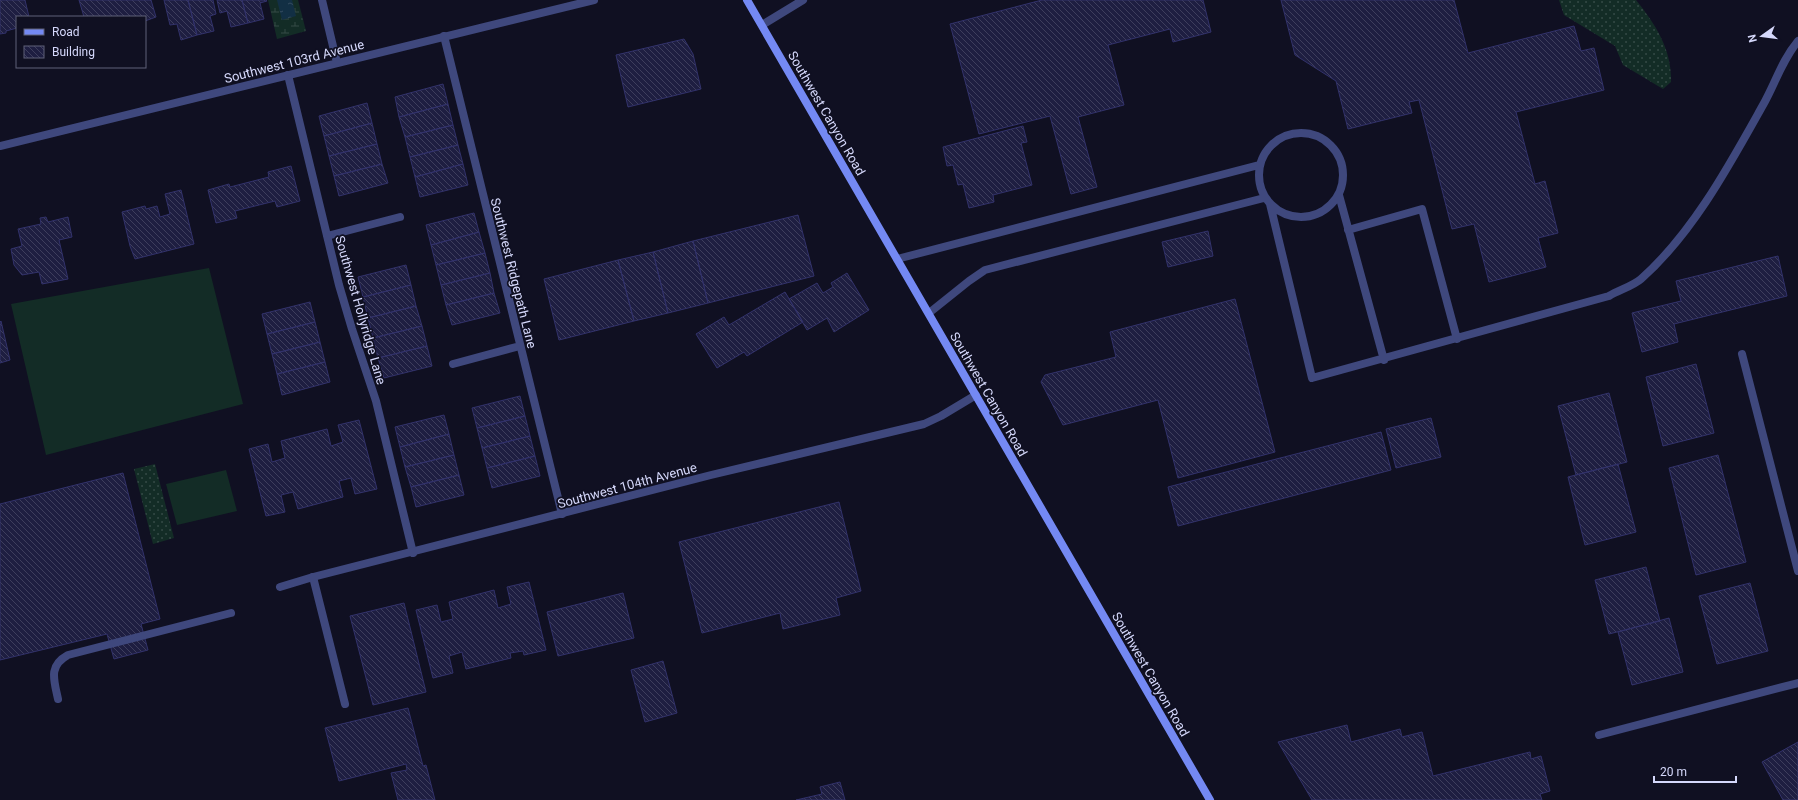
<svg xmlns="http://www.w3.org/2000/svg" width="1798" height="800" font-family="Roboto,sans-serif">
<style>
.grass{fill:url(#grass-dots)}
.wetland{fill:url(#wetland-marsh)}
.garden{fill:#132c26}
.water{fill:url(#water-ripples)}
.building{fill:url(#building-back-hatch);stroke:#32326b}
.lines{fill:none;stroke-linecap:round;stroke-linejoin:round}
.lane{stroke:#3f487d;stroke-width:8}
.street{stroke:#3f487d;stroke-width:8}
.secondary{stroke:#7489f3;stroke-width:8}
.labels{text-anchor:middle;stroke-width:3.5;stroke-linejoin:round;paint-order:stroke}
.street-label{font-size:13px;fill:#d5d8fb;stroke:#101022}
</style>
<defs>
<pattern id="grass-dots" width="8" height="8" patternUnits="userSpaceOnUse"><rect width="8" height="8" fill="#132c26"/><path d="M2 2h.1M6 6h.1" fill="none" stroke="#344a46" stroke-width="1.8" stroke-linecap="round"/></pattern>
<pattern id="wetland-marsh" width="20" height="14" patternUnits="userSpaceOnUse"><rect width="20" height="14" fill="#132c26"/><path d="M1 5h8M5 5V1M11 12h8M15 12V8" fill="none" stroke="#344a46"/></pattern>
<pattern id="water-ripples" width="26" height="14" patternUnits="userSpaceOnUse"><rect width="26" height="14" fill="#122f44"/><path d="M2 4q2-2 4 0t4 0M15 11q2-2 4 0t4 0" fill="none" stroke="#344c60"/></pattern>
<pattern id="building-back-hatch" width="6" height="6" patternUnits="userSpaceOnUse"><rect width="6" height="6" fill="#1e1e41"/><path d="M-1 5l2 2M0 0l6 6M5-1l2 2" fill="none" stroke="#3e3e5d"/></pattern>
</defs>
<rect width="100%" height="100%" fill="#101022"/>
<path class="grass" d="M 1559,0 L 1636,0 C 1656,25 1672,50 1671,82 L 1663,89 L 1623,65 L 1615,46 L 1564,15 Z
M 155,464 L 174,538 L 153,544 L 134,469 Z"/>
<path class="wetland" d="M 268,0 L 298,0 L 306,31 L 277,39 Z"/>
<path class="garden" d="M 209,268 L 243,404 L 46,455 L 11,304 Z
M 226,470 L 237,511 L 177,525 L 166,484 Z"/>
<path class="water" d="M 277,0 L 292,0 L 296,16 L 282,20 Z"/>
<path class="building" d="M 0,0 L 25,0 L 29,17 L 17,17 L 17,28 L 6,31 L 6,33 L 0,34 Z
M 79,0 L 151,0 L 156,17 L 145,21 L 145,17 L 84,17 Z
M 164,0 L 188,0 L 197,35 L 181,40 L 177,24 L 170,25 Z
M 188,0 L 213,0 L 216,14 L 210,16 L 214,31 L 197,35 Z
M 217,0 L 242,0 L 248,23 L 231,27 L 227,11 L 220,13 Z
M 242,0 L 266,0 L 267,1 L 260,3 L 264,19 L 248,23 Z
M 1042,0 L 1203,0 L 1211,32 L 1173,42 L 1170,29 L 1108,45 L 1124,105 L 1078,117 L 1097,187 L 1071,194 L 1050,116 L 979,134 L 950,24 Z
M 1281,0 L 1454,0 L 1468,53 L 1574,26 L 1581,51 L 1594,48 L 1604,90 L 1516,112 L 1535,184 L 1545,181 L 1558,233 L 1538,238 L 1546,267 L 1489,282 L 1474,224 L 1452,229 L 1419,100 L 1409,102 L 1412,113 L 1348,129 L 1336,81 L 1295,55 Z
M 684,39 L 693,54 L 701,89 L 628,107 L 616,55 Z
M 443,84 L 448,104 L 399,117 L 395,97 Z
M 367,103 L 372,123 L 324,136 L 319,116 Z
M 448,104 L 453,125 L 405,137 L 399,117 Z
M 372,123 L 377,144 L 329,156 L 324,136 Z
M 453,125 L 458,145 L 410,157 L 405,137 Z
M 1023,126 L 1027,142 L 1021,143 L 1032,185 L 993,195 L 994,202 L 969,208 L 963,184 L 958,185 L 953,165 L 947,166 L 943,147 Z
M 377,144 L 382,164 L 334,176 L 329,156 Z
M 458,145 L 463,164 L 415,177 L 410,157 Z
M 382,164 L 388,183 L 339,196 L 334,176 Z
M 463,164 L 468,185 L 420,197 L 415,177 Z
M 291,166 L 300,201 L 277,207 L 275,201 L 235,211 L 237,218 L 216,223 L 208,190 L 229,184 L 230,187 L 269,177 L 268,172 Z
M 181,190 L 194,244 L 135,259 L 130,246 L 122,212 L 145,206 L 146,209 L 157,206 L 160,217 L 170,214 L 165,194 Z
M 474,213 L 479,232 L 431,245 L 426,225 Z
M 798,215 L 814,276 L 708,303 L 693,241 Z
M 46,217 L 48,222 L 68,217 L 72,237 L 59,240 L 68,279 L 42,284 L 39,272 L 22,275 L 14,265 L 11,249 L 22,246 L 18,229 L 41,224 L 40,218 Z
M 1208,231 L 1213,256 L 1168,267 L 1162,242 Z
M 479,232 L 485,253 L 436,265 L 431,245 Z
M 693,241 L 708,303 L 668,313 L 653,252 Z
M 653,252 L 668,313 L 634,321 L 618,260 Z
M 485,253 L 490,273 L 441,285 L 436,265 Z
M 1778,256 L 1787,296 L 1674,324 L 1678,342 L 1642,352 L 1632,313 L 1681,301 L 1676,281 Z
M 618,260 L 634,321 L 559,340 L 544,279 Z
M 406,265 L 411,285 L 363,297 L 358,277 Z
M 490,273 L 494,293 L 446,305 L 441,285 Z
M 847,273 L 869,310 L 834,332 L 827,318 L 807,330 L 789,299 L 817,283 L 823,293 L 833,287 L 831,283 Z
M 411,285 L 416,306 L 368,318 L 363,297 Z
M 785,292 L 803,322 L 747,356 L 744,352 L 717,368 L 696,334 L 724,317 L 729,325 Z
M 494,293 L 500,313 L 452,325 L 446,305 Z
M 1235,299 L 1275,452 L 1178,478 L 1158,400 L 1063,425 L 1041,382 L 1045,375 L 1116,357 L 1110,332 Z
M 310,302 L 315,322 L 267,334 L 262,314 Z
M 416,306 L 422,326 L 373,338 L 368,318 Z
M 1,321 L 10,360 L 0,363 L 0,322 Z
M 315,322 L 320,342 L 272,354 L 267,334 Z
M 422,326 L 427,346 L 378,358 L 373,338 Z
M 320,342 L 325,362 L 277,374 L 272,354 Z
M 427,346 L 432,366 L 384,378 L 378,358 Z
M 325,362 L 330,382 L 282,395 L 277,374 Z
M 1696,364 L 1714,433 L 1663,446 L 1646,377 Z
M 1609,393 L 1627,462 L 1576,475 L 1558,406 Z
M 520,396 L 525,416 L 477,428 L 472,408 Z
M 444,415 L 449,434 L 400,447 L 395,427 Z
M 525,416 L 530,436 L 482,448 L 477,428 Z
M 1431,418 L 1441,457 L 1396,468 L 1386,429 Z
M 359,420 L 377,489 L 355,494 L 351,478 L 339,481 L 343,497 L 298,509 L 293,492 L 281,495 L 285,512 L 266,516 L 249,449 L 268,444 L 272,462 L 285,458 L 281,441 L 327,429 L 331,446 L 343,442 L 338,425 Z
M 1381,432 L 1391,470 L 1178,526 L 1168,487 Z
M 449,434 L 454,455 L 405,467 L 400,447 Z
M 530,436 L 535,456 L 487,468 L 482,448 Z
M 454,455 L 459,475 L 411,487 L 405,467 Z
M 1718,455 L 1746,562 L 1696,575 L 1669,468 Z
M 535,456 L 540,476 L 492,488 L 487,468 Z
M 1618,464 L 1636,532 L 1585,545 L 1568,477 Z
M 123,473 L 160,619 L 141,624 L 148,650 L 114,659 L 107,634 L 0,660 L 0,504 Z
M 459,475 L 464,495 L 416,507 L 411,487 Z
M 839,502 L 861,591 L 836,598 L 840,615 L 783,629 L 780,613 L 702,633 L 679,542 Z
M 1646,567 L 1660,621 L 1609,634 L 1595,580 Z
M 529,582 L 546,650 L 524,655 L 523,651 L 510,653 L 511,658 L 466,669 L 462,652 L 449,656 L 453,673 L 433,678 L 416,610 L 437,605 L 441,622 L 453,619 L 449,602 L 494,590 L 498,608 L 511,604 L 507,587 Z
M 1750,583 L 1768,651 L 1717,664 L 1699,596 Z
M 623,593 L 634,638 L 558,656 L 547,612 Z
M 404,603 L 426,692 L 373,705 L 350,616 Z
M 1669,618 L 1683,672 L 1632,685 L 1618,632 Z
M 663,661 L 677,713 L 645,722 L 631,670 Z
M 408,708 L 423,766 L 426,765 L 435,800 L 398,800 L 391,773 L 407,770 L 406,764 L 339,781 L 325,728 Z
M 1347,725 L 1351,742 L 1400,729 L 1402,737 L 1422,732 L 1433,776 L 1530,752 L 1531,759 L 1541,756 L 1550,791 L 1540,794 L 1542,800 L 1312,800 L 1278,742 Z
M 1798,742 L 1798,800 L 1783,800 L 1762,762 Z
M 840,782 L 845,800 L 796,800 L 822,794 L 820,787 Z"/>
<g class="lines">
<path class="lane" d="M 444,36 L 562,514
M 288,75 L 339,285 L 352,329 L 376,401 L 413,553
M1259 175a42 42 0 1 1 84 0a42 42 0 1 1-84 0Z
M 1339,195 L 1384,360
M 1270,204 L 1312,378 L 1609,296 C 1619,290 1633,286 1641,279 C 1693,233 1730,164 1763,105 C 1775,84 1782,60 1798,41
M 1348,230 L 1422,209 L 1457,339
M 327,236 L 400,217
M 897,259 L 1259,165
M 929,313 L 969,281 L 985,270 L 1264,198
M 1742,354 L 1798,571
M 453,364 L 520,346
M 313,577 L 345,704
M 58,699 C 54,680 48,666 68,655 L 231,613
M 1599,735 L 1798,683"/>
<path class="street" d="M 322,0 L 337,63
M 762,25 L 803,0
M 0,146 L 594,0
M 280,587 L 313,577 L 711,475 L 924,424 L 941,416 L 976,395"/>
<path class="secondary" d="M 747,0 L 1210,800"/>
</g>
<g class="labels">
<g class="street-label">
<text transform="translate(294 61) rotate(-14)" y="5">Southwest 103rd Avenue</text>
<text transform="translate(827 113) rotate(60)" y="5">Southwest Canyon Road</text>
<text transform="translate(514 273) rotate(76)" y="5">Southwest Ridgepath Lane</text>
<text transform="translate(361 310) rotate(74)" y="5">Southwest Hollyridge Lane</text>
<text transform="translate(989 394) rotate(60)" y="5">Southwest Canyon Road</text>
<text transform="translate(627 485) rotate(-15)" y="5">Southwest 104th Avenue</text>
<text transform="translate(1151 674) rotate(60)" y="5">Southwest Canyon Road</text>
</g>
</g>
<rect x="16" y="16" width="130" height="52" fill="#101022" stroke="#5f6079"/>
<rect x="24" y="29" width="20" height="6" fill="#7489f3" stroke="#5f6079"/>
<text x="52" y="36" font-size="12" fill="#d5d8fb">Road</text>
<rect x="24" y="46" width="20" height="12" fill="url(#building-back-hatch)" stroke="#5f6079"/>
<text x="52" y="56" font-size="12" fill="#d5d8fb">Building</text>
<g transform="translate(1762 36) rotate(256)" stroke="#101022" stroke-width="3" paint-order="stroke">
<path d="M0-3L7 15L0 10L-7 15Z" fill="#d5d8fb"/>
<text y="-6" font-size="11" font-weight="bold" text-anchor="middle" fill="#d5d8fb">N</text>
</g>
<path d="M1654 776v6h82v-6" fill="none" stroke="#d5d8fb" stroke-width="2"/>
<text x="1660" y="776" font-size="12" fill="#d5d8fb" stroke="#101022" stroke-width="3" paint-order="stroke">20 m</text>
</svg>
